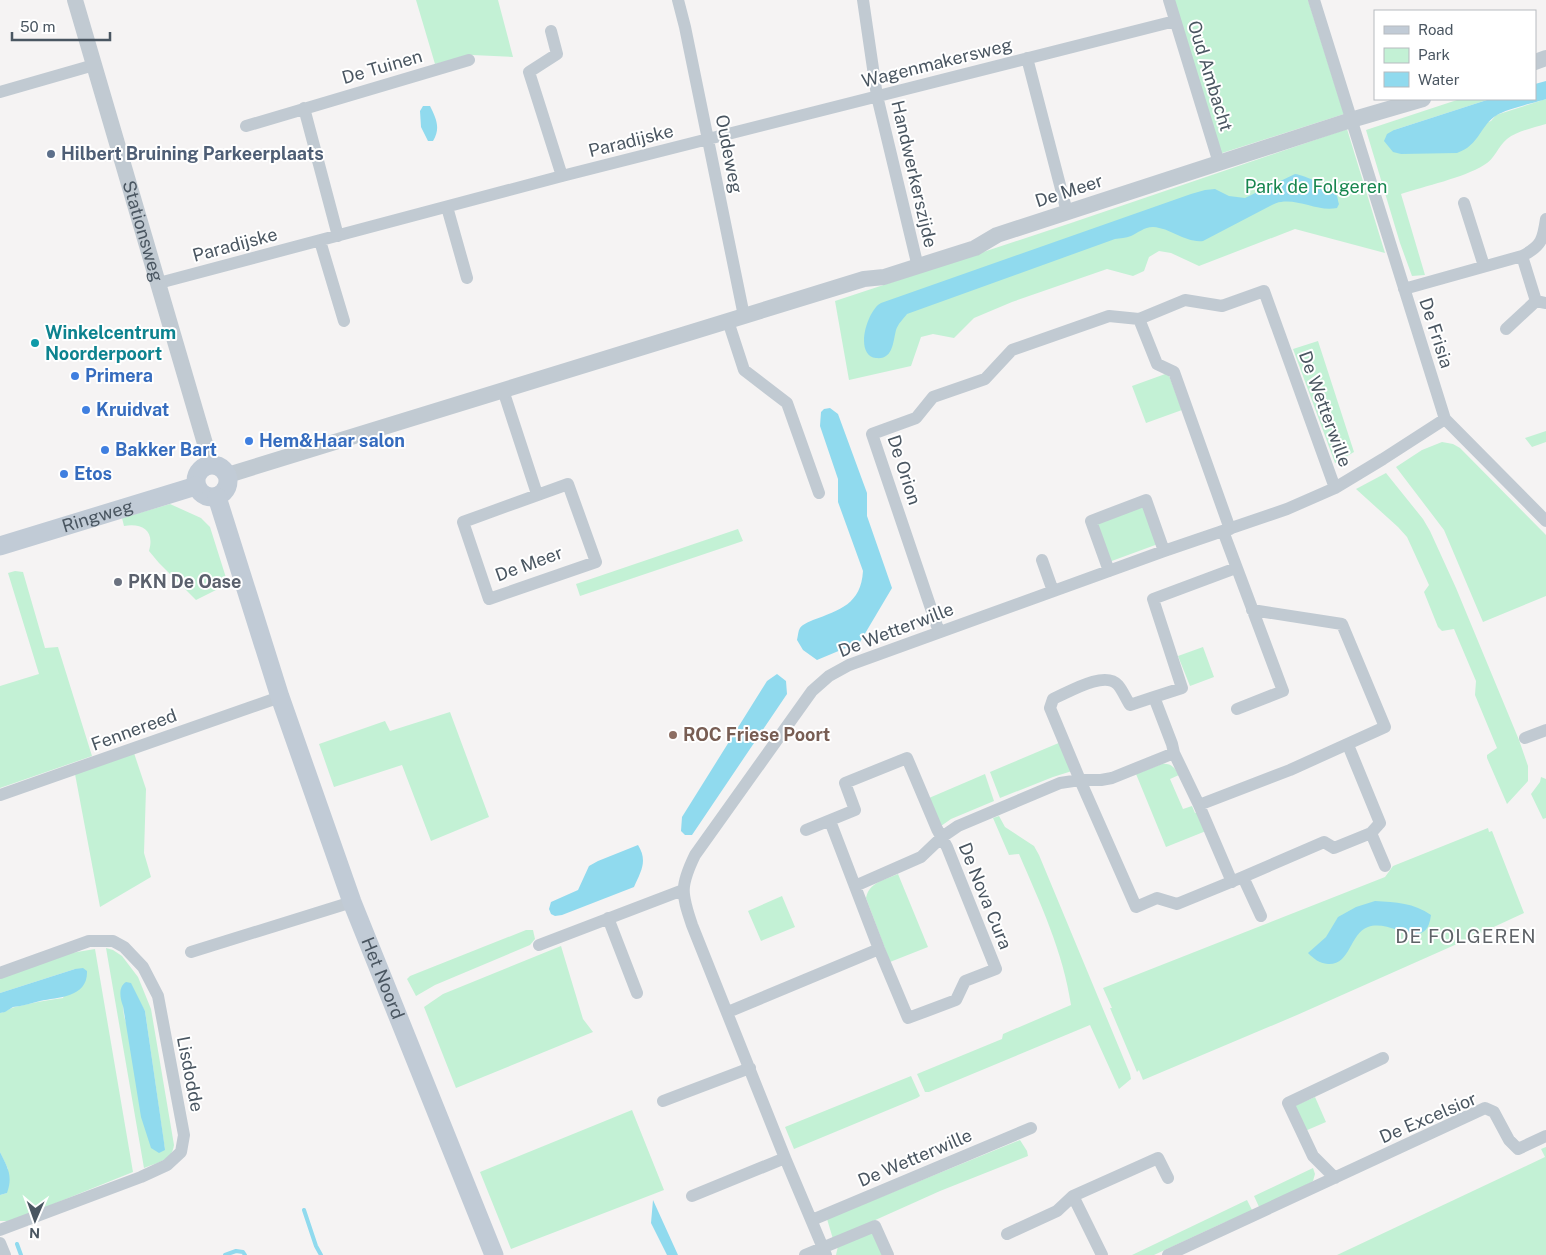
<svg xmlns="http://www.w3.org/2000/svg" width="1546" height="1255" font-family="'Public Sans',sans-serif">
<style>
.green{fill:#c3f1d5;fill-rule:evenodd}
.water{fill:#90daee}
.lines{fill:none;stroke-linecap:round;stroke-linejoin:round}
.stream{stroke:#90daee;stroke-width:4}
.minor{stroke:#c1cad2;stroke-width:12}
.tertiary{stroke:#c1cad2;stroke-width:16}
.secondary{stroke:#c1cbd6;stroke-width:19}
.service-dot{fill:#5c6f8a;stroke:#fff;stroke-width:2}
.culture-dot{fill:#0f9aa8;stroke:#fff;stroke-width:2}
.shop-dot{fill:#3f7fe0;stroke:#fff;stroke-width:2}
.worship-dot{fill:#6b7280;stroke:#fff;stroke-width:2}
.education-dot{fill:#8d6e63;stroke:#fff;stroke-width:2}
.labels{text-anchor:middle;stroke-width:4;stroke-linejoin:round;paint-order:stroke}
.street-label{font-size:18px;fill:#4a5661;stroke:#fff}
.service-label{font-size:18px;font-weight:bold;fill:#4e5e75;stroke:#fff;text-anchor:start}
.park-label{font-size:18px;fill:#17864f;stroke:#fff}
.culture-label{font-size:18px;font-weight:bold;fill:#0d838f;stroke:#fff;text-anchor:start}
.shop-label{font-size:18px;font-weight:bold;fill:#366cbe;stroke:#fff;text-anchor:start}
.worship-label{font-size:18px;font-weight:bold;fill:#5b616d;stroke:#fff;text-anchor:start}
.education-label{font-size:18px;font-weight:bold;fill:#785e54;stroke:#fff;text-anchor:start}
.neighbourhood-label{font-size:19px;letter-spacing:1px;fill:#5f6368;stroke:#fff}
</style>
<rect width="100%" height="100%" fill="#f5f3f3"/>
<path class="green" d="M 416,0 L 498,0 L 513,57 L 472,55 L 435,64 Z
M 1174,0 L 1308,0 L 1344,114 L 1219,154 Z
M 1460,99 L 1490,99 L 1394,130 L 1401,154 L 1491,121 L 1496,115 L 1546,99 L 1546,124 C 1533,128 1517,131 1507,139 C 1498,146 1495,159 1484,165 C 1463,178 1425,186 1401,194 L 1425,275 L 1412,276 L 1400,243 L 1366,130 Z
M 1347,129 L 1385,253 L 1295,229 L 1199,266 L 1171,253 L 1159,251 L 1149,257 L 1144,271 L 1133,276 L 1107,269 L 1012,302 L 974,318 L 954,338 L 933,334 L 921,337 L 911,366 L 849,380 L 835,301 L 1071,223 Z
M 1318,341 L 1354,452 L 1335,463 L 1293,349 Z
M 1168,373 L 1182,410 L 1146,423 L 1132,386 Z
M 1546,431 L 1546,442 L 1532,447 L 1525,438 Z
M 1442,442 L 1453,444 L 1460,448 L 1546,535 L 1546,596 L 1483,622 L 1444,530 L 1396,467 L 1422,450 Z
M 1386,473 L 1423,519 L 1430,531 L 1456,588 L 1519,740 L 1528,766 L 1528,781 L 1507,804 L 1487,758 L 1487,755 L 1497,748 L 1475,695 L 1476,681 L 1454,629 L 1442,631 L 1438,627 L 1424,592 L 1429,585 L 1407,537 L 1398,527 L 1356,489 Z
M 170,504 L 201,518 L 210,527 L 228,584 L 196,600 L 159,563 L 149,551 C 155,530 142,523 124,526 L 122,518 Z
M 1145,506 L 1158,544 L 1109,562 L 1097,523 Z
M 738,529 L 743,541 L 580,596 L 576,584 Z
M 15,571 L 23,572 L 45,648 L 58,647 L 92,756 L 0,788 L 0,686 L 39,674 L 8,573 Z
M 1203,647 L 1214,677 L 1190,686 L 1178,656 Z
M 450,712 L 489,817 L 431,841 L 402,765 L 334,787 L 319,744 L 385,721 L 390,731 Z
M 1061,742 L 1072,771 L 1053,777 L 1000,798 L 990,772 Z
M 134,753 L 146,789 L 144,853 L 151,877 L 100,907 L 75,774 Z
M 1162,764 C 1171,763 1175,768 1179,775 L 1170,779 L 1183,809 L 1192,806 L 1195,813 L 1198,812 L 1206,831 L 1166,847 L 1136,774 Z
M 985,774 L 994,801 L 951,819 L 941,826 L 929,798 Z
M 1541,777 L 1546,779 L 1546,818 L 1543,819 L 1531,794 L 1540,782 Z
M 999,816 L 1005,827 L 1034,846 L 1039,855 L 1130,1074 L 1131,1079 L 1119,1089 L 1090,1025 L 929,1092 L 925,1092 L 917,1074 L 1002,1039 L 1003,1034 L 1071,1005 C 1063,951 1040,903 1019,854 L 1009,855 L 993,818 Z
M 1488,828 L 1489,832 L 1492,831 L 1524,913 L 1457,944 L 1297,1015 L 1143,1080 L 1139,1070 L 1137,1072 L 1110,1008 L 1112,1008 L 1103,988 L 1385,877 L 1393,866 Z
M 898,874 L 928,947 L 890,962 L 866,898 C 869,882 885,880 898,874 Z
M 782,896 L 795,927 L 761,941 L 748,911 Z
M 526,930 L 533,930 L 535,939 L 530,945 L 435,985 L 416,996 L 407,979 L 410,976 Z
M 561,946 L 583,1019 L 593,1032 L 456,1088 L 424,1007 L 443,994 Z
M 106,948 L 113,950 L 122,956 L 138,977 L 151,1009 L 174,1145 C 172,1161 158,1162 144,1168 ZM 137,998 L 145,1011 L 165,1150 L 124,1016 L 123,1006 Z
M 95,949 L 133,1172 L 11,1221 L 0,1221 L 0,1195 L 7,1193 L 8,1169 L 0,1152 L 0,1013 C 6,1012 10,1008 15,1007 C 31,1003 47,1000 63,998 L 75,969 L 0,993 L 0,977 L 65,954 Z
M 911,1076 L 920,1096 L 917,1098 L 794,1149 L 785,1127 Z
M 1315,1097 L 1326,1122 L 1305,1131 L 1294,1106 Z
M 632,1110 L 664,1190 L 511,1249 L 480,1172 Z
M 1020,1140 L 1027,1151 L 1028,1156 L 940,1191 L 833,1239 L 827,1219 Z
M 1546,1147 L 1546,1255 L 1337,1255 L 1545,1157 L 1541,1149 Z
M 1313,1168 L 1315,1174 L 1313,1181 L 1275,1202 L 1260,1209 L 1254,1196 Z
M 1247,1200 L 1253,1212 L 1223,1223 L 1154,1255 L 1132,1255 Z
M 872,1232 L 882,1255 L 836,1255 L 838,1246 Z"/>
<path class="water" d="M 1546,81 L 1546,99 C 1534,103 1506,109 1497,115 C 1480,125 1480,145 1457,153 L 1401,154 L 1393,152 L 1384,141 L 1387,134 L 1394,130 L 1490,99 L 1535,99 L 1535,84 Z
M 423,106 L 430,106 C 436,118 441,128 433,141 L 428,141 L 421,127 L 420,111 Z
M 1295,174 C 1305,175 1332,188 1337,196 C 1338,199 1338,202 1339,204 L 1337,208 C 1318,212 1300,199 1281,202 C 1278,202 1274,204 1270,206 L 1203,241 C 1185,243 1171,228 1153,227 C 1144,227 1138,233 1131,236 C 1126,238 1120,238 1115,239 L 907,314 C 903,319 898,324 896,330 C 893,342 893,360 876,358 C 853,355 868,309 881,303 L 1191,194 L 1205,190 L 1215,189 L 1229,196 L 1245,198 Z
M 830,408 L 838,414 L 867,493 L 867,516 L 892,588 L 860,642 L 817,660 L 803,650 L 797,640 C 798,636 798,631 800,628 C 803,624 809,622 813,620 C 840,610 861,604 863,571 L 838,502 L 838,479 L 820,426 L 821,412 L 824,409 Z
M 777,674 L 786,681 L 787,694 L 692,835 L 685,835 L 681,831 L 682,817 L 767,681 Z
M 638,845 C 648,861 641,871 634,887 L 562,915 L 555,916 L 551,914 L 549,909 L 551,902 L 578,890 L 589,866 L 598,861 Z
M 1375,901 C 1396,902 1414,903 1431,915 C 1426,955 1392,918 1368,927 C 1349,934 1351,965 1328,964 C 1319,963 1314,959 1308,953 L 1326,937 L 1338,917 L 1356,907 Z
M 83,968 L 87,971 C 88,998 58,997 40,1001 C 31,1003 23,1006 13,1007 L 5,1012 L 0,1013 L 0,993 L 75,969 Z
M 126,982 L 131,983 L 145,1011 L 164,1142 L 165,1150 L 159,1153 L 151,1148 L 141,1117 L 123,1006 C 120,998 118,987 126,982 Z
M 0,1152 C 8,1168 13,1176 7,1193 L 0,1195 Z
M 653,1200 L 678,1255 L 667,1255 L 651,1223 Z"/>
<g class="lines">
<path class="stream" d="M 304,1210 L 316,1246 L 321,1255
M 17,1244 L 21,1255
M 225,1255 L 236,1251 L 243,1252 L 245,1255"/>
<path class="minor" d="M 678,0 L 685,27 L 744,316
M 863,0 L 877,96 L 918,267
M 1169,0 L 1219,163
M 1314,0 L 1445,419 L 1546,521
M 551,31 L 557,54 L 529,72 L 562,176
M 1027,58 L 1067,212
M 0,92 L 94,65
M 304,108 L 338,236
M 246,126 L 469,60
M 1464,203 L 1484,266
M 447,207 L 467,278
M 320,241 L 344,321
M 1522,256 L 1536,301 L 1546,303
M 159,283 L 562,176 L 1175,21
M 1404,289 L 1522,256 C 1542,246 1543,239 1546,219
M 1139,319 L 1157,364 L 1174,372 L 1230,529
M 728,321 L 744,370 L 787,403 L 819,493
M 1506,329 L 1536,301
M 503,390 L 537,494
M 568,484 L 596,562 L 489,599 L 463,522 Z
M 1223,531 L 1283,691 L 1237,709
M 1042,560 L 1053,591
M 1109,571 L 1091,521 L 1146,500 L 1164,551
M 939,632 L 872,434 L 916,418 L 933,397 L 985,379 L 1012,350 L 1109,316 L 1139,319 L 1185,300 L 1222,306 L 1264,291 L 1335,488
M 1154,697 L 1130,705 C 1126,699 1123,691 1118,685 C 1105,670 1069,692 1053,699 L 1050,708 L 1080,780 L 1136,907 L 1157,898 L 1177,904 L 1243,877
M 1525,738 L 1546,730
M 0,795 L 280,697
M 1199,805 L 1290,770 L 1385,727 L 1342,624 L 1252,610
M 806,830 L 855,810 L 845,783 L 907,758 L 937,829 L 947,847 L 996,969 L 965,981 L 956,1000 L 908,1018 L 879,949 L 830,821
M 1371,833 L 1385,866
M 1232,882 L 1199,805 L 1174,753 L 1172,744 L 1154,697 L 1182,688 L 1153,599 L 1236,568
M 855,886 L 921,857 L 942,837 L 958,826 L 1060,783 L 1080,780 L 1101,780 L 1112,778 L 1174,753
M 1261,916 L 1243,877 L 1324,842 L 1334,848 L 1371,833 L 1380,823 L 1348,745
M 608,918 L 637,993
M 539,945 L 683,890
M 191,952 L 352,902
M 0,973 L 89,941 L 113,941 L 124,947 L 143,967 L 158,996 L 184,1135 L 181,1152 L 167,1165 L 141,1177 L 0,1230
M 728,1012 L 879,949
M 663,1101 L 750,1068
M 785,1158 L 826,1255
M 1335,1178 L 1313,1156 L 1288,1103 L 1383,1058
M 692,1196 L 785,1158 L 692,925 C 681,893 680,886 695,855 L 812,691 L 829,676 L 849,665 L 1164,551 L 1287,509 L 1335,488 L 1383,459 L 1445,419
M 1073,1196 L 1102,1255
M 812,1220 L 1031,1128
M 1007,1234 L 1057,1211 L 1073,1196 L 1158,1158 L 1168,1178
M 0,1243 L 5,1255
M 805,1255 L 875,1226 L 888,1255
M 1168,1255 L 1485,1108 L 1494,1112 L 1509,1140 L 1518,1149 L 1546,1136"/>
<g class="tertiary">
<path id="s1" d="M 75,0 L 211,464"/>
<path d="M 1535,62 L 1546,58"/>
<path d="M 228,475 L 864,279 L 884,277 L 975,248 L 997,235 L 1351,120 L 1423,99"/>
</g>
<g class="secondary">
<circle cx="212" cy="481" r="16"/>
<path id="s2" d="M 217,497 L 280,697 L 352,902 L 494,1255"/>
<path id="s3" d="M 0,546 L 196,486"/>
</g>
</g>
<circle class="service-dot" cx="51" cy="154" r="5"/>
<circle class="culture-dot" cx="35" cy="343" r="5"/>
<g class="shop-dot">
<circle cx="75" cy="376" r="5"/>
<circle cx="86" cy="410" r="5"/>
<circle cx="249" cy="441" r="5"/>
<circle cx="105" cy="450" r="5"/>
<circle cx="64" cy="474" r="5"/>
</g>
<circle class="worship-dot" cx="118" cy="582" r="5"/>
<circle class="education-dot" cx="673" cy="735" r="5"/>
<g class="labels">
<g class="street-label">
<text transform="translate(937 63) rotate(-14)" y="6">Wagenmakersweg</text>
<text transform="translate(382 67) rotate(-16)" y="6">De Tuinen</text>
<text transform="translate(1210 76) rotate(73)" y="6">Oud Ambacht</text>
<text transform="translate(631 141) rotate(-14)" y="6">Paradijske</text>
<text transform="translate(729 154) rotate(79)" y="6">Oudeweg</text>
<text transform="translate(914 174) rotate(77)" y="6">Handwerkerszijde</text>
<text transform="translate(1069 191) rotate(-18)" y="6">De Meer</text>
<text dy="6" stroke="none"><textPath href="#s1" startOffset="241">Stationsweg</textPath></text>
<text transform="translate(235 245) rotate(-15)" y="6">Paradijske</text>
<text transform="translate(1436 333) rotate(72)" y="6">De Frisia</text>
<text transform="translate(1325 409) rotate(70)" y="6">De Wetterwille</text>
<text transform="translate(904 470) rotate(72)" y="6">De Orion</text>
<text dy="6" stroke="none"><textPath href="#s3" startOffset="102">Ringweg</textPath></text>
<text transform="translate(529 564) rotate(-20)" y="6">De Meer</text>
<text transform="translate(896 630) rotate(-21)" y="6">De Wetterwille</text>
<text transform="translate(134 730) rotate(-20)" y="6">Fennereed</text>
<text transform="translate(985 896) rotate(68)" y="6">De Nova Cura</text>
<text dy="6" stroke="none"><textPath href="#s2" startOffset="509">Het Noord</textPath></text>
<text transform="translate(190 1074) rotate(79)" y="6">Lisdodde</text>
<text transform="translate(1428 1118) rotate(-23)" y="6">De Excelsior</text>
<text transform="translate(915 1158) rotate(-23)" y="6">De Wetterwille</text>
</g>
<g class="service-label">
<text x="61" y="160">Hilbert Bruining Parkeerplaats</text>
</g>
<g class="park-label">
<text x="1316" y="193">Park de Folgeren</text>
</g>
<g class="culture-label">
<text x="45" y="339">Winkelcentrum<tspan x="45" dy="21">Noorderpoort</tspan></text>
</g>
<g class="shop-label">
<text x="85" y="382">Primera</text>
<text x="96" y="416">Kruidvat</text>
<text x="259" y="447">Hem&amp;Haar salon</text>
<text x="115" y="456">Bakker Bart</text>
<text x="74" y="480">Etos</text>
</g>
<g class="worship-label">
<text x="128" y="588">PKN De Oase</text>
</g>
<g class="education-label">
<text x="683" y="741">ROC Friese Poort</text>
</g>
<g class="neighbourhood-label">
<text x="1466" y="943">DE FOLGEREN</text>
</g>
</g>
<rect x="1374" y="10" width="162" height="90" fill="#ffffff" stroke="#b7bbc0"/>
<rect x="1384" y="26" width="25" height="8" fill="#c1cbd6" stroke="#b7bbc0"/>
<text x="1418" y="35" font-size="15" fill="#4a5661">Road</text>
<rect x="1384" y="48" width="25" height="15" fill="#c3f1d5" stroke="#b7bbc0"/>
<text x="1418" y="60" font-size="15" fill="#4a5661">Park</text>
<rect x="1384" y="72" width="25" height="15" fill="#90daee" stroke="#b7bbc0"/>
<text x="1418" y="85" font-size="15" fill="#4a5661">Water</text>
<g transform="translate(35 1220) rotate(182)" stroke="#ffffff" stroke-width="4" paint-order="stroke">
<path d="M0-4L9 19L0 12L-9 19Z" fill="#4a5661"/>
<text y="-8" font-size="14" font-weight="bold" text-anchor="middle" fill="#4a5661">N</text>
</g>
<path d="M12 32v8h98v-8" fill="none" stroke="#4a5661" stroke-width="2.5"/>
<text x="20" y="32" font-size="15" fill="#4a5661" stroke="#ffffff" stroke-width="4" paint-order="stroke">50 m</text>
</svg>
